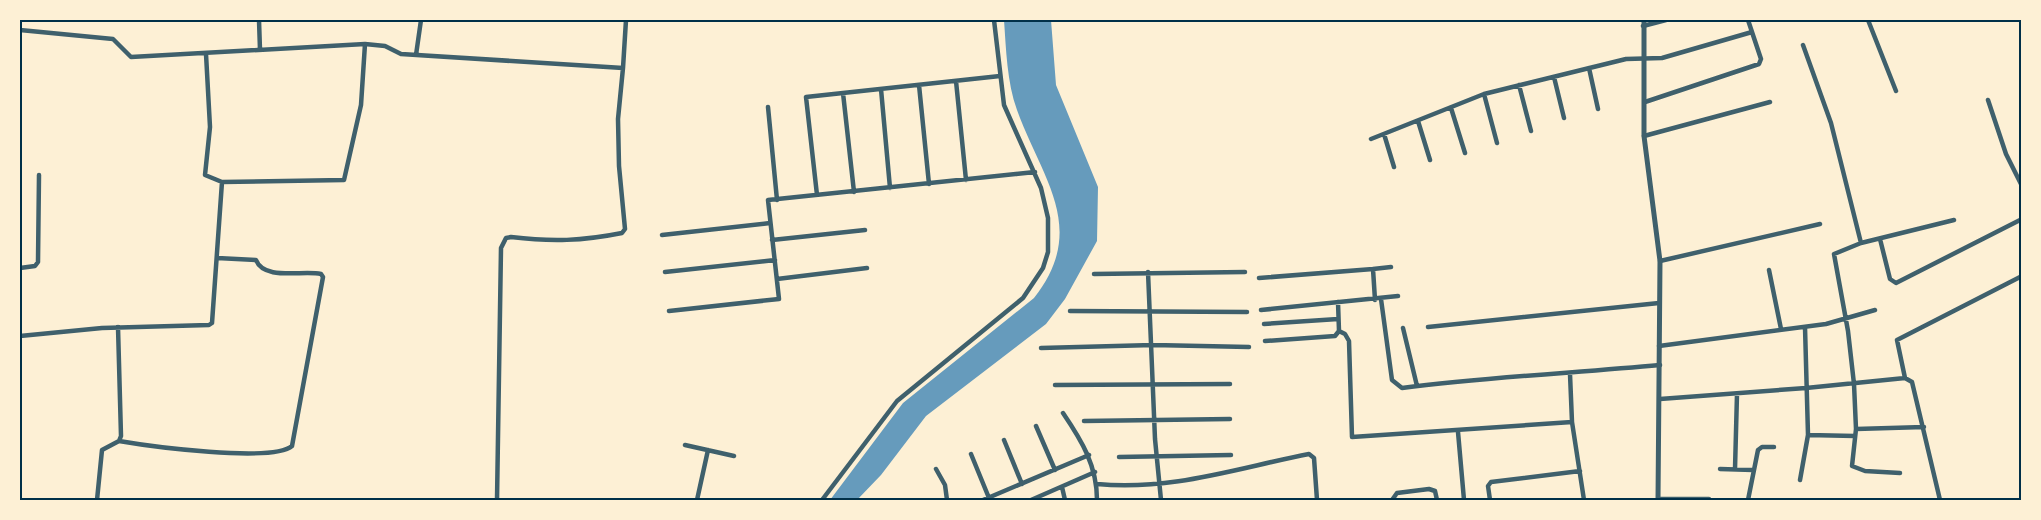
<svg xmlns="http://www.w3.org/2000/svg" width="2041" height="520" font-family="'Exo 2',sans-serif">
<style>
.water{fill:#669bbc}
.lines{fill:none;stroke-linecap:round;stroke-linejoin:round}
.minor{stroke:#3f606c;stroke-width:4.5}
.tertiary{stroke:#3f606c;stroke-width:5}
.neatline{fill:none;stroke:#003049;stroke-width:2}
</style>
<rect width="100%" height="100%" fill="#fdf0d5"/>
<path class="water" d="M 1004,20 L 1051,20 L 1056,85 L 1098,187 L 1097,241 L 1065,299 L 1046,324 L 926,416 L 881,475 L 857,500 L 830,500 L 903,403 L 1034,298 C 1089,228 1042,179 1017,110 C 1007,83 1006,48 1004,20 Z"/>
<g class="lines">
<path class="minor" d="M 259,20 L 260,50
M 1868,20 L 1896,91
M 1643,26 L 1666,20
M 20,30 L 113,39 L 131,57 L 365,44 L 385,46 L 401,54 L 623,68 L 626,20
M 1803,45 L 1831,123 L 1861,243
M 416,55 L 421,20
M 1589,68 L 1598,109
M 1554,77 L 1564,118
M 956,81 L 966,180
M 919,85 L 929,184
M 1519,85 L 1531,131
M 881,89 L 890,188
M 843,93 L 854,192
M 1484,94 L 1497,143
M 1988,100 L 2006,154 L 2022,186
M 1645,102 L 1759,64 L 1761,59 L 1748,20
M 768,107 L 777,200
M 1451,108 L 1465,153
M 1418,121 L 1430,160
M 1384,134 L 1394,167
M 1644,136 L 1770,102
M 1371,139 L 1484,94 L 1626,59 L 1662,58 L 1752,32
M 222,182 L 344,180 L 361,105 L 365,44
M 817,195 L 806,97 L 1000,76
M 662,235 L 770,223
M 1880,239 L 1890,279 L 1896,283 L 2022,219
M 772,240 L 865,230
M 1660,261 L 1820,224
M 20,268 L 35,266 L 38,262 L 39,175
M 1373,269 L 1391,267
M 1769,270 L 1781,329
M 665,272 L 775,260
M 1148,272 L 1155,439 L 1161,500
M 1094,274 L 1245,272
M 1259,278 L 1373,269 L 1375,300
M 777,279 L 867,268
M 1381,299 L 1392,380 L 1402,388 C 1488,377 1574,373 1660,365
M 1261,310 L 1398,296
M 669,311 L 779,299 L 768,200 L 1035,172
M 1070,311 L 1247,312
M 1264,324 L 1338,319
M 1428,327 L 1659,303
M 1403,328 L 1417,386
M 1339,331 L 1345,334 L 1349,341 L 1352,437 L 1572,422
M 20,336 L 102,328 L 209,325 L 212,323 L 222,182 L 205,175 L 210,127 L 206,54
M 1265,341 L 1335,336 L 1339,331 L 1338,302
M 1659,346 L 1826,324 L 1875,310
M 1041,348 L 1153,345 L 1249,347
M 1570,374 L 1572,422 L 1584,500
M 1905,378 L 1897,340 L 2022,276
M 1905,378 L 1912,382 L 1940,500
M 1055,385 L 1230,384
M 1660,399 L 1806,388 L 1905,378
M 1063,413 C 1082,441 1097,466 1097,500
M 1084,421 L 1230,419
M 1036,426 L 1055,470
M 1856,429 L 1924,427
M 1458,432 L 1464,500
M 1808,435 L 1855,436
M 1004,440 L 1022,484
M 119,441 C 148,446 272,463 292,446 L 323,277 L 321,274 C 303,270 264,281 256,260 L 217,258
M 685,445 L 734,456
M 971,454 L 989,498
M 1119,457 L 1231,455
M 936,469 L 945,485 L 947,500
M 1720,469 L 1753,470
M 1735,469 L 1737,394
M 1900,473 L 1865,471 L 1852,466 L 1856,429 L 1854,384 L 1848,331 L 1834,254 L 1861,243 L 1954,220
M 1800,480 L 1808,435 L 1805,327
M 1097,484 C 1172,491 1237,468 1309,454 L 1314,458 L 1317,500
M 1062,487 L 1065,500
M 1658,499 L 1709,499
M 97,500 L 102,450 L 119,441 L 121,436 L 118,327
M 497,500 L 501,248 L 506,238 L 511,237 C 552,242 582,241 622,233 L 625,229 L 619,166 L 618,119 L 623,68
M 697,500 L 708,450
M 822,500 L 897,401 L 1023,298 L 1043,268 L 1048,252 L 1048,218 L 1041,188 L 1004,105 L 994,20
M 983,500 L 1089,455
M 1031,500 L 1095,472
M 1392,500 L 1397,493 L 1429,489 L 1435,491 L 1437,500
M 1490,500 L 1488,486 L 1491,482 L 1580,471
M 1748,500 L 1758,450 L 1762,447 L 1774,447"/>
<path class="tertiary" d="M 1644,20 L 1644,136 L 1660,261 L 1658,500"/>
</g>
<rect width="2041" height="520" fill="none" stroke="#fdf0d5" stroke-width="42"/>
<rect x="21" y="21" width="1999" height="478" class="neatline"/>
</svg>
